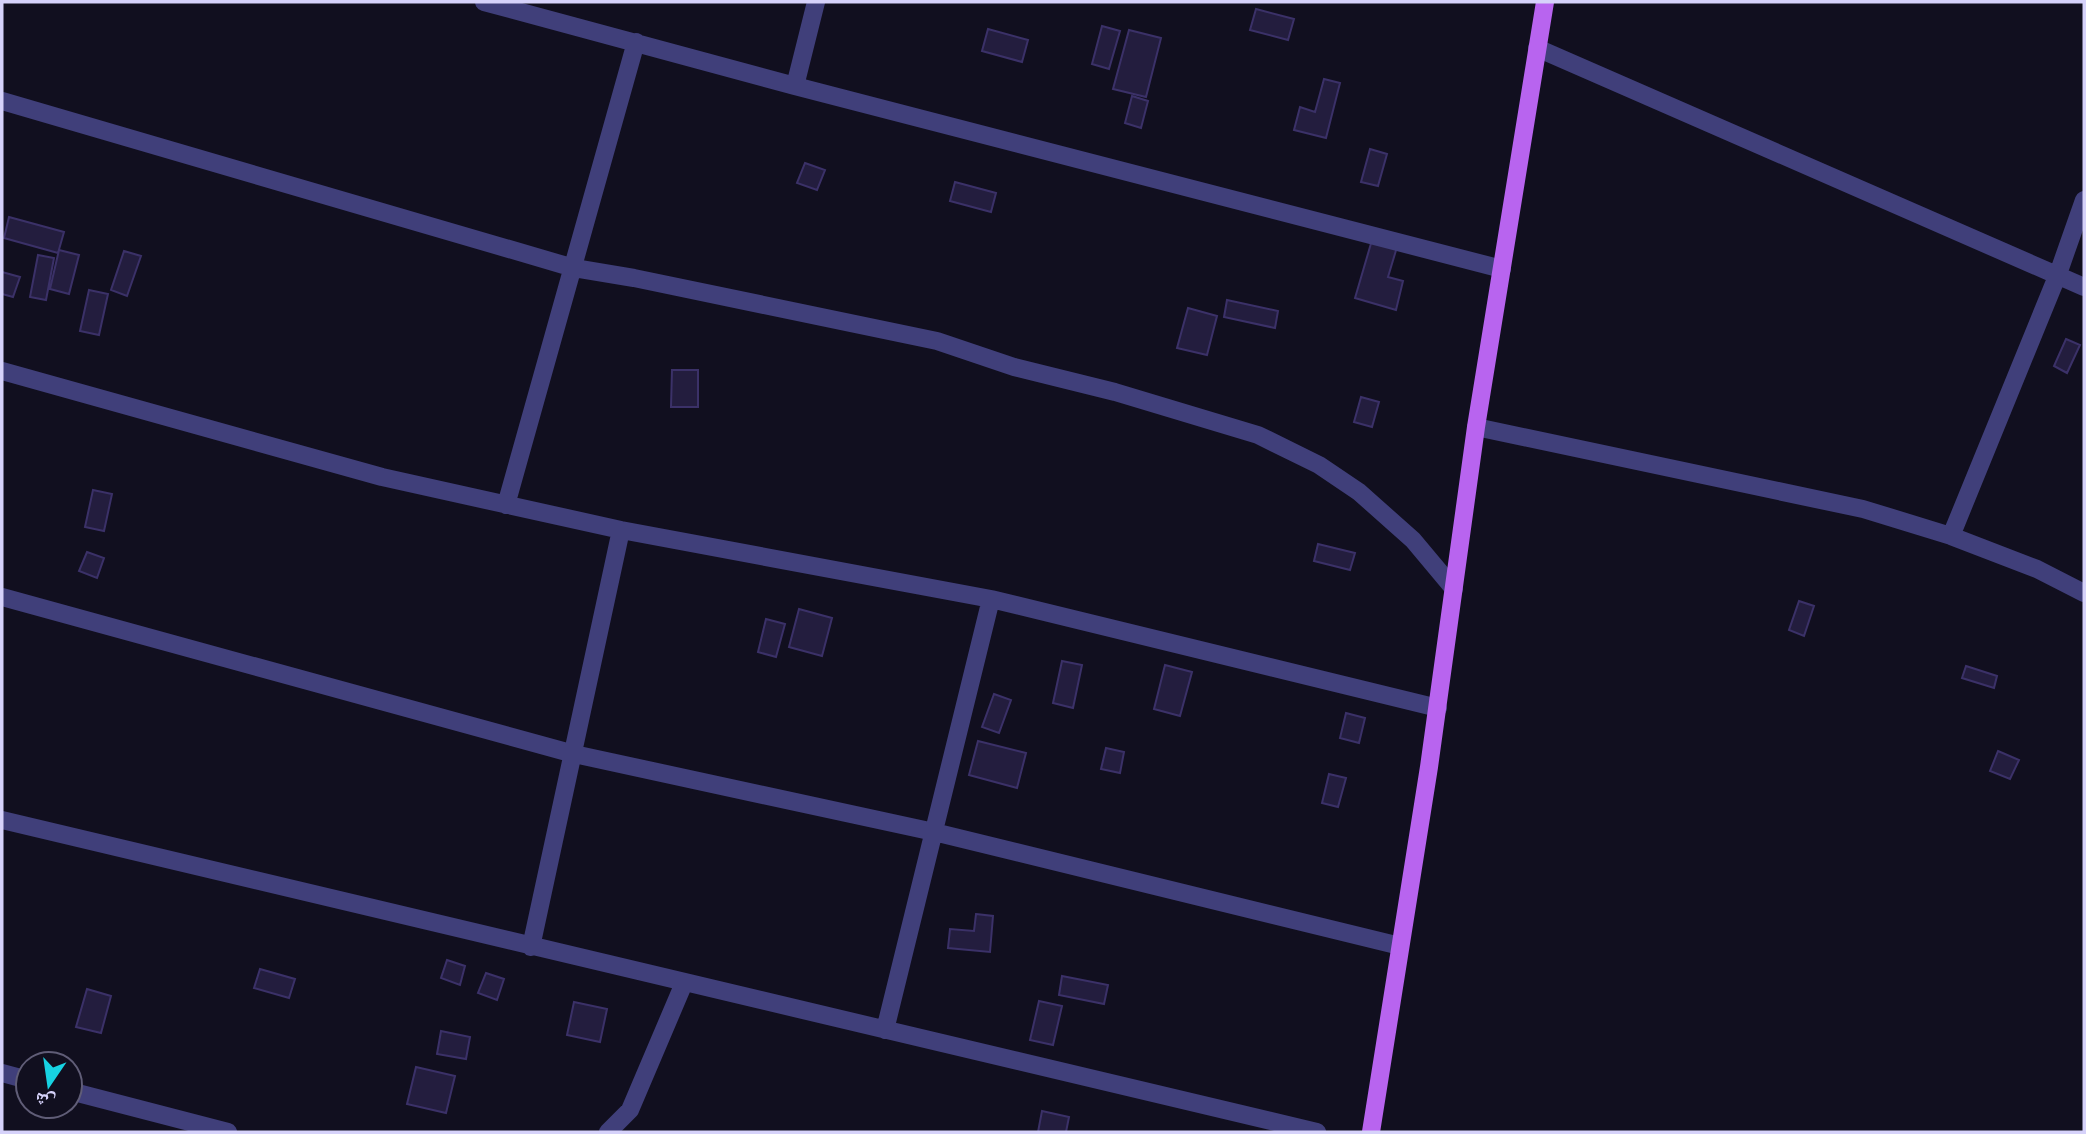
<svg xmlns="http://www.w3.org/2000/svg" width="2086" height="1134" font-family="Figtree,'Noto Naskh Arabic',sans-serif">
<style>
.building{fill:#231d3e;stroke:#3b3168;stroke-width:2}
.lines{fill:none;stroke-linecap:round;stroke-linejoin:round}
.minor{stroke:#403f7a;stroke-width:18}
.major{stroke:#b864ef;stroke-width:18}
</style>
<rect width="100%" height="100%" fill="#110f1f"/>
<path class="building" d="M 1256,9 L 1294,19 L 1288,40 L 1250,30 Z
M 1102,26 L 1120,31 L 1109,69 L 1092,64 Z
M 988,29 L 1028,40 L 1022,62 L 982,51 Z
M 1129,30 L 1161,38 L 1146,97 L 1113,89 Z
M 1324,79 L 1340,83 L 1326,138 L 1294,130 L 1300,107 L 1315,112 Z
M 1132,96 L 1148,101 L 1141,128 L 1125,123 Z
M 1370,149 L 1387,154 L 1378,186 L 1361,182 Z
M 805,163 L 825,170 L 817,190 L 797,183 Z
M 955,182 L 996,193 L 991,212 L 950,201 Z
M 9,217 L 64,232 L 58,253 L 4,238 Z
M 1372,240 L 1397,247 L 1388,277 L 1403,281 L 1396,310 L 1355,298 Z
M 59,250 L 79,255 L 69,294 L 50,289 Z
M 124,251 L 141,256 L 127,296 L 111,290 Z
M 38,255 L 54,258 L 46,300 L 30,297 Z
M 2,272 L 20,277 L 13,297 L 2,294 Z
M 89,290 L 108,294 L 99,335 L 80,331 Z
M 1227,300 L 1278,311 L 1275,328 L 1224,317 Z
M 1188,308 L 1217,316 L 1207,355 L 1177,348 Z
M 2066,339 L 2080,345 L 2067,373 L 2054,366 Z
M 672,370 L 698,370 L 698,407 L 671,407 Z
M 1361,397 L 1379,402 L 1372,427 L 1354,422 Z
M 93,490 L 112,494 L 104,531 L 85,527 Z
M 1318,544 L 1355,553 L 1350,570 L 1314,561 Z
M 87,552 L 104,558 L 97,578 L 79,571 Z
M 1799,601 L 1814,606 L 1804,636 L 1789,630 Z
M 799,609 L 832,618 L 822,656 L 789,647 Z
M 766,619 L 785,624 L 776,657 L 758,652 Z
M 1062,661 L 1082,665 L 1073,708 L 1053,703 Z
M 1165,665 L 1192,672 L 1180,716 L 1154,709 Z
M 1966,666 L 1997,676 L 1994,688 L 1962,678 Z
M 994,694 L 1011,700 L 999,733 L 982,727 Z
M 1346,713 L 1365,718 L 1359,743 L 1340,738 Z
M 978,741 L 1026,753 L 1017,788 L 969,775 Z
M 1106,748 L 1124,752 L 1120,773 L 1101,769 Z
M 1998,751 L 2019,760 L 2010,779 L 1990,771 Z
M 1329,774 L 1346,778 L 1338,807 L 1322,803 Z
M 976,914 L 993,916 L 990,952 L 948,948 L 950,929 L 974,931 Z
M 447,960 L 465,966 L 460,985 L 441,978 Z
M 260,969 L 295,979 L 289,998 L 254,988 Z
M 486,973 L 504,979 L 497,1000 L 478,993 Z
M 1062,976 L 1108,985 L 1104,1004 L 1059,995 Z
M 87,989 L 111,996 L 101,1033 L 76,1027 Z
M 1039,1001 L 1062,1006 L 1053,1045 L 1030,1040 Z
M 574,1002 L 607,1009 L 600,1042 L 567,1035 Z
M 441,1031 L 470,1037 L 466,1059 L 437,1054 Z
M 416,1067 L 455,1076 L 446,1113 L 407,1104 Z
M 1042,1111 L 1069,1117 L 1066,1132 L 1038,1132 Z"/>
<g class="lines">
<path class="minor" d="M 484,2 L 795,86 L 1502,269
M 1537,48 L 2084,287
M 795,86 L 816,2
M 2,101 L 574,268 L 634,278 L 937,341 L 1014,367 L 1115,392 L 1258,435 L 1319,465 L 1359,492 L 1413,540 L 1454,589
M 2,371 L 382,477 L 621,530 L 991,599 L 1438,708
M 1476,427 L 1863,509 L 1951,536 L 2037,569 L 2084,593
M 506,505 L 636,42
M 1951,536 L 2058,274 L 2084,200
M 2,597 L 574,754 L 934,832 L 1400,946
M 2,820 L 1317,1132
M 531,947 L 621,530
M 885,1030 L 991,599
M 2,1073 L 28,1080
M 70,1091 L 228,1132
M 608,1132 L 630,1110 L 684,983"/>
<path class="major" d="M 1371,1132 L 1429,767 L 1476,427 L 1545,2"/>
</g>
<rect width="2086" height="1134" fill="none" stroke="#d6d2fa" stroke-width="7"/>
<g transform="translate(49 1085) rotate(193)"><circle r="33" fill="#110f1f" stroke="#605d77" stroke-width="2"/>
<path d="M0-5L12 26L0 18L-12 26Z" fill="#17d2e2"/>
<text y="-10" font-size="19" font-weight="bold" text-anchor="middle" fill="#d6d2fa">ش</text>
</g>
</svg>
